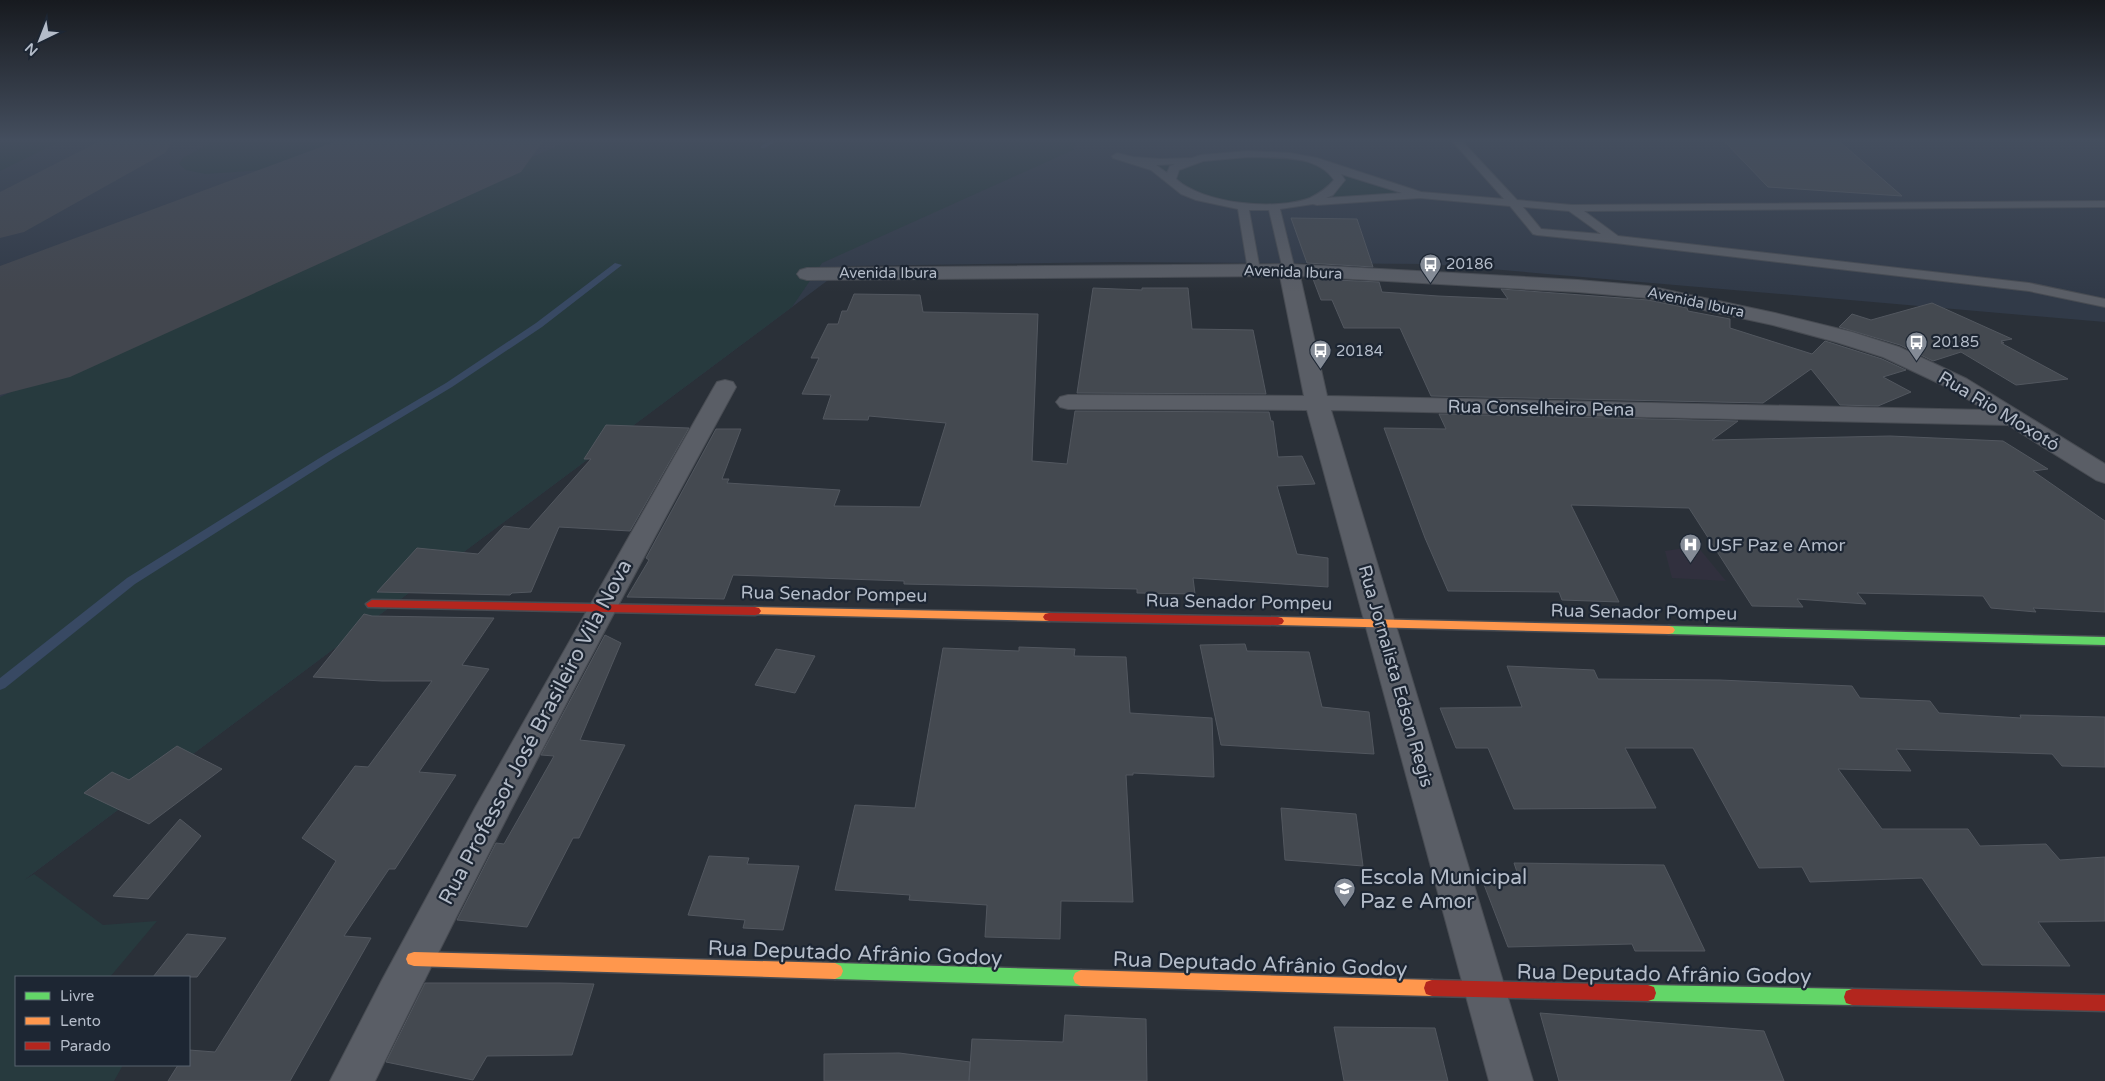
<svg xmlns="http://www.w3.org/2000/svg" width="2105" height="1081" font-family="'Varela Round',sans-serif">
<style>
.medical{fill:#31303e}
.airport{fill:#313a48}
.green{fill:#273a3e}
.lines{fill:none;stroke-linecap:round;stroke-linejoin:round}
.stream{fill:#384963;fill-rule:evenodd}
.taxiway{fill:#42464e;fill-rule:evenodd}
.runway{fill:#42464e;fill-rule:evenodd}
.building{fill:#444950;stroke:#52575f}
.lane-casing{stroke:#484c53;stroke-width:2}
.street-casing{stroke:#484c53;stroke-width:2}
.fast-casing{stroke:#484c53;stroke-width:3}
.slow-casing{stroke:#484c53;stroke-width:3}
.jam-casing{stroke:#484c53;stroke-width:3}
.lane{fill:#5a5e66;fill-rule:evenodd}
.street{fill:#5a5e66;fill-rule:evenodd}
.fast{fill:#63d668;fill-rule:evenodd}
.slow{fill:#ff974d;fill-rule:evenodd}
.jam{fill:#b3261e;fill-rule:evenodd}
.labels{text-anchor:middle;stroke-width:4.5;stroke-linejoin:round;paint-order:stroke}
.far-poi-label{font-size:15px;fill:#b4bcc9;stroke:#1d2633;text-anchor:start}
.far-street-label{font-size:15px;fill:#b4bcc9;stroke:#1d2633}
.street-label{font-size:18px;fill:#b4bcc9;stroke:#1d2633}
.poi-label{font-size:18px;fill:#b4bcc9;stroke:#1d2633;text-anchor:start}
.near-street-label{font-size:21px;fill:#b4bcc9;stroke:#1d2633}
.near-poi-label{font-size:21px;fill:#b4bcc9;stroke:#1d2633;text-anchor:start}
</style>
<rect width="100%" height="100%" fill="#2a3038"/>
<path class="medical" d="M 1697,546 L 1726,581 L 1672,578 L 1665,551 Z"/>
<path class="airport" d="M 0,141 L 2105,141 L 2105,322 L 1432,264 L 1116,262 L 847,266 L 0,898 Z"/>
<path class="green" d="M 0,141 L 61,141 L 0,171 Z
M 214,141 L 364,141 L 312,160 L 279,169 L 206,174 L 186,170 L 179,164 L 183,158 Z
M 568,141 L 1076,141 L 1073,150 L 822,263 L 792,307 L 24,880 L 34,874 L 103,925 L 157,921 L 110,977 L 16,977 L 16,1065 L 123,1065 L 114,1081 L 0,1081 L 0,397 Z
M 1248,154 L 1311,160 L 1420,195 L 1274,206 L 1216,201 L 1133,160 L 1161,162 Z"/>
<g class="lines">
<path class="stream" d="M 769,141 L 776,141 L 765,148 L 761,148 L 761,146 Z
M 615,263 L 622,265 L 542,327 L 452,387 L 334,458 L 135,584 L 5,688 L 0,690 L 0,678 L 127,578 L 326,454 L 446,383 L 536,323 Z"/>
<path class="taxiway" d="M 100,141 L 173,141 L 165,153 L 24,232 L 0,238 L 0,192 Z
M 195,233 L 220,239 L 230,254 L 220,269 L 150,293 L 75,312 L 25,317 L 0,317 L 0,271 L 50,270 L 99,262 Z"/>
<path class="runway" d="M 337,141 L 543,141 L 521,172 L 70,377 L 0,395 L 0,266 Z"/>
</g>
<path class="building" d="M 1724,141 L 1839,141 L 1902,196 L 1768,187 Z
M 1291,218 L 1357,219 L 1373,267 L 1307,263 Z
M 1313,279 L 1379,282 L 1382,292 L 1438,296 L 1508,299 L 1501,289 L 1648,300 L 1687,308 L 1688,311 L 1730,319 L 1730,328 L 1812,354 L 1825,341 L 1882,359 L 1906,370 L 1883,377 L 1911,392 L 1878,406 L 1840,405 L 1811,369 L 1763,403 L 1431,396 L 1400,328 L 1344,328 L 1332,300 L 1321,300 Z
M 1093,288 L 1142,290 L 1142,288 L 1188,288 L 1192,329 L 1253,330 L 1266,394 L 1077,393 Z
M 854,294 L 920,295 L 923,312 L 1038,314 L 1032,461 L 1067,464 L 1075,411 L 1269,412 L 1271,421 L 1273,421 L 1278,457 L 1302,456 L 1315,484 L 1277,486 L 1297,554 L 1328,558 L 1328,587 L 1193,578 L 1195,594 L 1137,593 L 1137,589 L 904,584 L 904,581 L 733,575 L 724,599 L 627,597 L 649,560 L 646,558 L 716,429 L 741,429 L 722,479 L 729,479 L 727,483 L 840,490 L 834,506 L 920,507 L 946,423 L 869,416 L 868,420 L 823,419 L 831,395 L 802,394 L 819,358 L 811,358 L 828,324 L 838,324 L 842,311 L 847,311 Z
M 1932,303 L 2012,339 L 2001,341 L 2004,343 L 2001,343 L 2068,379 L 2016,385 L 1961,352 L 1933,361 L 1900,345 L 1839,327 L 1852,314 L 1871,320 Z
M 1439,414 L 1738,421 L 1712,440 L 1890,436 L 2003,441 L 2048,469 L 2033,471 L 2105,521 L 2105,612 L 2033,608 L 2036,612 L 1991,608 L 1983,596 L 1857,593 L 1866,604 L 1797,599 L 1803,607 L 1752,606 L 1689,508 L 1571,505 L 1619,602 L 1562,600 L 1559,592 L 1448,591 L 1425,538 L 1384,428 L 1446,429 Z
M 606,425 L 689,428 L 630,531 L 559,527 L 531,592 L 512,593 L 510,595 L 377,592 L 417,548 L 478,554 L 504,526 L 529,529 L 591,459 L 584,459 Z
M 364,614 L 372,616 L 494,618 L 462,665 L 489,669 L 419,772 L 456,775 L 395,869 L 389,869 L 344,936 L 371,938 L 290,1081 L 168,1081 L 178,1065 L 189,1065 L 189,1050 L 215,1052 L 336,861 L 302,838 L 355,766 L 368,767 L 432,681 L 382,681 L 313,677 Z
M 605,635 L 621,643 L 580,740 L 625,745 L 579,838 L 573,838 L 527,927 L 457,920 L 496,843 L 504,844 L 554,756 L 541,755 Z
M 1245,644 L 1247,651 L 1309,652 L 1322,707 L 1369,712 L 1374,754 L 1221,745 L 1200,645 Z
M 1019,647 L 1075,649 L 1074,656 L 1126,657 L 1130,713 L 1212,718 L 1214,777 L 1133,773 L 1133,775 L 1126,775 L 1133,902 L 1061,901 L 1060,939 L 985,937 L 987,905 L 909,900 L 910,895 L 835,890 L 855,805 L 915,808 L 943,648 L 1019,651 Z
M 776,649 L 815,656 L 795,693 L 755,685 Z
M 1507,666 L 1594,670 L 1598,679 L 1720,680 L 1852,686 L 1860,698 L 1930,701 L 1939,713 L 2021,718 L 2020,715 L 2105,717 L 2105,767 L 2062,766 L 2052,754 L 1896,749 L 1911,771 L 1838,769 L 1882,829 L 1968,829 L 1980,846 L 2046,844 L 2060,860 L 2105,857 L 2105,921 L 2038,922 L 2070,966 L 1982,965 L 1922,878 L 1810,882 L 1802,867 L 1759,868 L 1693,748 L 1625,748 L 1656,808 L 1514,809 L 1488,748 L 1456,748 L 1440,708 L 1522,707 Z
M 177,746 L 222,769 L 149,824 L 84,793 L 112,772 L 129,780 Z
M 1281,808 L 1356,814 L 1363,866 L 1285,860 Z
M 180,819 L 201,836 L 148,899 L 113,896 Z
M 709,856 L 749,858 L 747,864 L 799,866 L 783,930 L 743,928 L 745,920 L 688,915 Z
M 1514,863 L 1664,865 L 1705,951 L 1635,951 L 1632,944 L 1508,947 L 1483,882 L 1520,881 Z
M 187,934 L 226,938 L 197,977 L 153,977 Z
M 425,983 L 560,983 L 594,984 L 572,1055 L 487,1056 L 473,1080 L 386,1062 Z
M 1540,1013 L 1764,1031 L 1784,1081 L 1559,1081 Z
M 1065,1015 L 1146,1019 L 1147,1081 L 969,1081 L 972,1039 L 1063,1042 Z
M 1334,1027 L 1435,1028 L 1448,1081 L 1344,1081 Z
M 899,1053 L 970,1062 L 969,1081 L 824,1081 L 824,1054 Z"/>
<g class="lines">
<defs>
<path id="lane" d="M 1452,141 L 1462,141 L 1517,200 L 1572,205 L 2105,201 L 2105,207 L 1584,211 L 1618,236 L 2029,283 L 2105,299 L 2105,307 L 2029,291 L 1615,243 L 1537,235 L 1533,234 L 1510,206 L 1420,198 L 1317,205 L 1313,204 L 1280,209 L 1295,270 L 1289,274 L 1283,270 L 1269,210 L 1249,210 L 1260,270 L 1254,274 L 1248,270 L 1238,209 L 1196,200 L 1181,194 L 1151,170 L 1113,158 L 1112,156 L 1117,153 L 1133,157 L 1161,159 L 1192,158 L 1201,155 L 1248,151 L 1290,153 L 1317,158 L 1421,192 L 1504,199 ZM 1248,157 C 1276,158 1317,154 1334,180 C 1327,188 1320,193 1310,198 C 1276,211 1203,204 1176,179 L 1179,170 L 1203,161 ZM 1175,164 L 1170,166 L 1167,173 L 1156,165 ZM 1341,174 L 1402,193 L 1326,198 L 1333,195 L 1345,180 ZM 1523,207 L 1569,211 L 1601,234 L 1541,229 Z"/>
<path id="street" d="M 1289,264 L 1578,280 L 1648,286 L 1775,313 L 1852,332 L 1899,347 L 1967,379 L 2105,464 L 2105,483 L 2096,480 L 2008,425 L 1331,410 L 1533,1081 L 1489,1081 L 1307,410 L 1068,409 L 1060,407 L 1056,402 L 1060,397 L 1068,395 L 1304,396 L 1280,276 L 807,280 L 800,278 L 797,274 L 800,270 L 807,268 ZM 1300,276 L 1578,292 L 1648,298 L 1773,325 L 1836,342 L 1883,357 L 1951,389 L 1985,410 L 1327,396 Z
M 725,380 L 733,382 L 736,387 C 611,616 489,846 375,1081 L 330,1081 L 382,980 L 475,808 L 714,387 L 717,382 Z"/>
<path id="fast" d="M 1669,626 L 2105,637 L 2105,645 L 1669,634 L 1665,633 L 1663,630 L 1665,627 Z
M 835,963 L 1081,970 L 1087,973 L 1089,978 L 1087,983 L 1081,986 L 835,979 L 829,976 L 827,971 L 829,966 Z
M 1648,985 L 1852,989 L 1858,991 L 1860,997 L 1858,1003 L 1852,1005 L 1648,1001 L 1642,999 L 1640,993 L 1642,987 Z"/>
<path id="slow" d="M 755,607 L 1049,613 L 1053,614 L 1055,617 L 1053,620 L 1049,621 L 751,614 L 749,611 L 751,608 Z
M 1278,617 L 1669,626 L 1673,627 L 1675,630 L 1673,633 L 1669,634 L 1278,625 L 1274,624 L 1272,621 L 1274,618 Z
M 414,952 L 835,963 L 841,966 L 843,971 L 841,976 L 835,979 L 414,966 L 408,964 L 406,959 L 408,954 Z
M 1081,970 L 1432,980 L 1438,982 L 1440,988 L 1438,994 L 1432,996 L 1081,986 L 1075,983 L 1073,978 L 1075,973 Z"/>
<path id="jam" d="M 372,600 L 755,607 L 759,608 L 761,611 L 759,614 L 755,615 L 368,607 L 366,604 Z
M 1049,613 L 1278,617 L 1282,618 L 1284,621 L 1282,624 L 1278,625 L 1049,621 L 1045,620 L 1043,617 L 1045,614 Z
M 1432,980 L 1648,985 L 1654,987 L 1656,993 L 1654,999 L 1648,1001 L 1432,996 L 1426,994 L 1424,988 L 1426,982 Z
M 1852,989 L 2105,995 L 2105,1011 L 1852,1005 L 1846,1003 L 1844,997 L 1846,991 Z"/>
</defs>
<use href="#lane" class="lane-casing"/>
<use href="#street" class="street-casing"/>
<use href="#fast" class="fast-casing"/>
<use href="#slow" class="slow-casing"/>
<use href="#jam" class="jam-casing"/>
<use href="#lane" class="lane"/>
<use href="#street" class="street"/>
<use href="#fast" class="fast"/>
<use href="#slow" class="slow"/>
<use href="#jam" class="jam"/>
</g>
<linearGradient id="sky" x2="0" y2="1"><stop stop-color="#171a1f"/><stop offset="0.48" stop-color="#444e5e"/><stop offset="1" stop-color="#444e5e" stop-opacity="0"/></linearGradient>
<rect width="2105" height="292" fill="url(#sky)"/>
<defs>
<symbol id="bus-pin" viewBox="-11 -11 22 30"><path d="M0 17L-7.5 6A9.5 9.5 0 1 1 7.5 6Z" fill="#848b96" stroke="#1d2633"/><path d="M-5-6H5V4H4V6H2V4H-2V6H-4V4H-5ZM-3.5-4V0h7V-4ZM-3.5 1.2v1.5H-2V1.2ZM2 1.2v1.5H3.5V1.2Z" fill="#fff"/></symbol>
<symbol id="hospital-pin" viewBox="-11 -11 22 30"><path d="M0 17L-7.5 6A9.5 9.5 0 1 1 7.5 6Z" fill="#848b96" stroke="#1d2633"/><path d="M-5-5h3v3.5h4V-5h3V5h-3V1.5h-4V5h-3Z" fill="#fff"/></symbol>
<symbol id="school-pin" viewBox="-11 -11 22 30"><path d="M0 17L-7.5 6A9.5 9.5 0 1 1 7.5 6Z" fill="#848b96" stroke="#1d2633"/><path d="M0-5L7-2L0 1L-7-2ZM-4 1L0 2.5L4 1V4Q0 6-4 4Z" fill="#fff"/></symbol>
</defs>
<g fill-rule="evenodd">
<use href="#bus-pin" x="1418" y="252" width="25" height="34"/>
<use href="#bus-pin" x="1904" y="330" width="25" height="34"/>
<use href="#bus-pin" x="1308" y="338" width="25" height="34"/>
<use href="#hospital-pin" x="1678" y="532" width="25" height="34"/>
<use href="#school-pin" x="1332" y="876" width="25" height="34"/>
</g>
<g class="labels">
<g class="far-poi-label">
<text x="1446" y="269">20186</text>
<text x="1932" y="347">20185</text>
<text x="1336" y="356">20184</text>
</g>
<g class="far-street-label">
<text transform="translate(1293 272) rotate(2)" y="5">Avenida Ibura</text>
<text x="888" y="278">Avenida Ibura</text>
<text transform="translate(1696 302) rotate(12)" y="5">Avenida Ibura</text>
</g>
<g class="street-label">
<text transform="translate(1541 408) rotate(1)" y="6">Rua Conselheiro Pena</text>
<text transform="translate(1999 411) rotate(31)" y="6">Rua Rio Moxotó</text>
<text transform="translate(834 594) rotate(1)" y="6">Rua Senador Pompeu</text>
<text transform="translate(1239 602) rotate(1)" y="6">Rua Senador Pompeu</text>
<text transform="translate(1644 612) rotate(1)" y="6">Rua Senador Pompeu</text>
<text transform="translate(1396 676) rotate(74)" y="6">Rua Jornalista Edson Regis</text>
</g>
<g class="poi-label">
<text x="1707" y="551">USF Paz e Amor</text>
</g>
<g class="near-street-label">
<text transform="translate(535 732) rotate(-62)" y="7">Rua Professor José Brasileiro Vila Nova</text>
<text transform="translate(855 953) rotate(2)" y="7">Rua Deputado Afrânio Godoy</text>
<text transform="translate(1260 964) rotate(2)" y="7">Rua Deputado Afrânio Godoy</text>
<text transform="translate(1664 974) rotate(1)" y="7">Rua Deputado Afrânio Godoy</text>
</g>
<g class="near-poi-label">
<text x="1360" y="884">Escola Municipal<tspan x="1360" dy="24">Paz e Amor</tspan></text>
</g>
</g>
<rect x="15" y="976" width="175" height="90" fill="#1d2633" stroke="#59626f"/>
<rect x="25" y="992" width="25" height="8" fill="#63d668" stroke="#59626f"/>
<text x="60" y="1001" font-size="15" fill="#b4bcc9">Livre</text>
<rect x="25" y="1017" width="25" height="8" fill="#ff974d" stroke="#59626f"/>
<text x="60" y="1026" font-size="15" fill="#b4bcc9">Lento</text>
<rect x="25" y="1042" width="25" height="8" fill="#b3261e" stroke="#59626f"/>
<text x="60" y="1051" font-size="15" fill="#b4bcc9">Parado</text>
<g transform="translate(40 40) rotate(223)" stroke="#1d2633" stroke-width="4" paint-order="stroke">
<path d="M0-4L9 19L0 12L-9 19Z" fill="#b4bcc9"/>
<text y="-8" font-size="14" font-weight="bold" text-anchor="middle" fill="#b4bcc9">N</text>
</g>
</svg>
